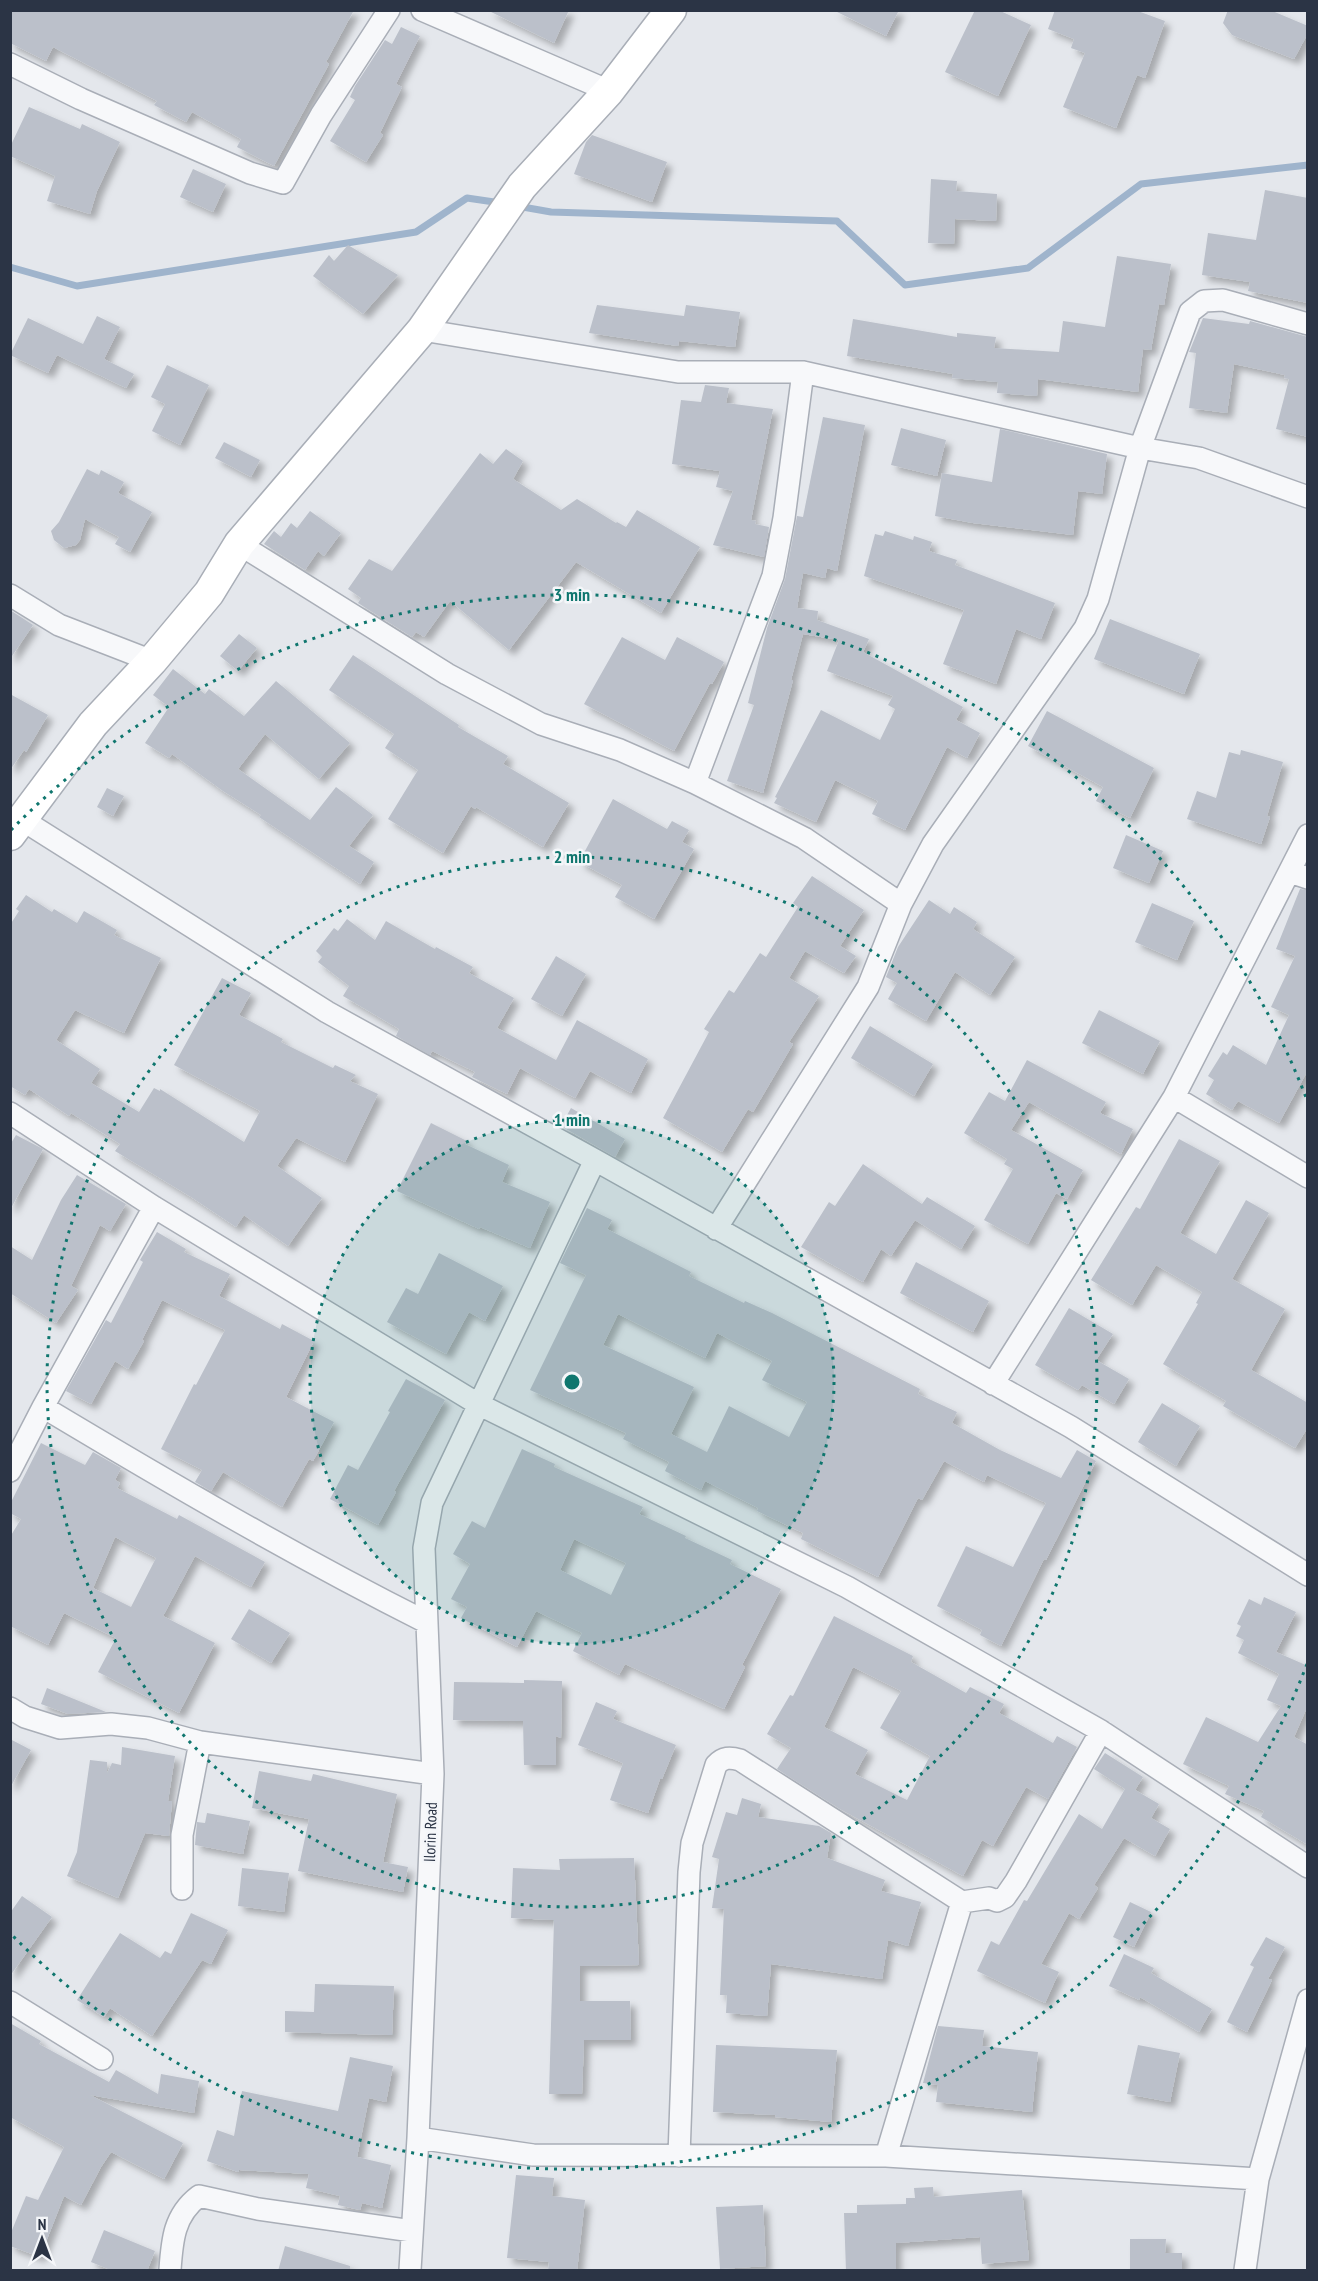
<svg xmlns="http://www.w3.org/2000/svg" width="1318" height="2281" font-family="'PT Sans Narrow',sans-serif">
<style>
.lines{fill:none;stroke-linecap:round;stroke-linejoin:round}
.stream{stroke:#9fb4cc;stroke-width:7}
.building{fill:#bbc0ca;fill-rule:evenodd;filter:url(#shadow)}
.minor-casing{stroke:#a9aeb7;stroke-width:24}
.secondary-casing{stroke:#a9aeb7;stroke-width:33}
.minor{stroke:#f7f8fa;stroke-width:21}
.secondary{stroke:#fff;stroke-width:30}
.ring{fill:none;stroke:#0f766e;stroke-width:3;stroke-dasharray:3 6}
.labels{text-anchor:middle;stroke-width:5;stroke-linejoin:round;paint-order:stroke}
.street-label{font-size:16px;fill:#2b3445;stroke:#f4f6f9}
.centre{fill:#0f766e;stroke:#f4f6f9;stroke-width:3}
.ring-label{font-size:18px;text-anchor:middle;font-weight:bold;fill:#0f766e;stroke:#f4f6f9;stroke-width:5;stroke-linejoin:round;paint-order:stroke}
</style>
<defs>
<filter id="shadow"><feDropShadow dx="5.5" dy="5.5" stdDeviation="3" flood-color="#0004"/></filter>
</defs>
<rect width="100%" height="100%" fill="#e4e7ec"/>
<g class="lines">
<path class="stream" d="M 517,206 L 551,212 L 837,221 L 905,285 L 1028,268 L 1141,184 L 1308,165
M 10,267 L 77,286 L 416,232 L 467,198 L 501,203"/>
</g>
<path class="building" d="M 10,10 L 354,10 L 326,62 L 329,64 L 274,166 L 237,147 L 241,139 L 192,112 L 186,122 L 154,105 L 157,101 L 53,47 L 46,61 L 10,43 Z
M 487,10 L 569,10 L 554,43 Z
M 833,10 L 899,10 L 886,36 Z
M 975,10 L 998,10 L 1031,25 L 998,96 L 945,72 Z
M 1055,10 L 1135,10 L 1165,21 L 1145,78 L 1137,75 L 1116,128 L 1063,107 L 1085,53 L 1071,48 L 1074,39 L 1048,29 Z
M 1228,10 L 1270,10 L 1308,26 L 1308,33 L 1294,59 L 1232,35 L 1223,23 Z
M 401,27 L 420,36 L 396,84 L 402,87 L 380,133 L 383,135 L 366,162 L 330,141 L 355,100 L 350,97 L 355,86 L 385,40 L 392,44 Z
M 29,107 L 80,129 L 82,124 L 120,142 L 97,191 L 90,214 L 47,201 L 55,176 L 10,156 L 10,147 Z
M 592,135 L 667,162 L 652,202 L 574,174 L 586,142 Z
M 193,169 L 226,184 L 213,212 L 180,197 Z
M 931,179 L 957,181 L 956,191 L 997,194 L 996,221 L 955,219 L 954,244 L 928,243 Z
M 1265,190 L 1308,198 L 1308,303 L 1248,291 L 1250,282 L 1202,275 L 1208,233 L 1256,240 Z
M 348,245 L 398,275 L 363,314 L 313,276 L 329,255 L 334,261 Z
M 1117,256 L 1171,264 L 1164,305 L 1159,304 L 1151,350 L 1143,349 L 1138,392 L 1038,379 L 1037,396 L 997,393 L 998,382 L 952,378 L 953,374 L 847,356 L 853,319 L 957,337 L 957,333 L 996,337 L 994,348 L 1059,352 L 1063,321 L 1105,327 Z
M 597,305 L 684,316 L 686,305 L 740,312 L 735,347 L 679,341 L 678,346 L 589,333 Z
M 97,316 L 120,327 L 104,359 L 134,374 L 126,388 L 57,355 L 48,373 L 10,355 L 28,318 L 83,344 Z
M 1203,318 L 1249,324 L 1250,321 L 1308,337 L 1308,437 L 1276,429 L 1289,379 L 1284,378 L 1285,375 L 1234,364 L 1227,413 L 1189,408 L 1196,353 L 1189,352 L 1190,350 Z
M 167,365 L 209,385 L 180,445 L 152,431 L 165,404 L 151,397 Z
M 705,385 L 729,388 L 726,403 L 773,409 L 751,520 L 756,521 L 755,524 L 769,527 L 764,557 L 713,545 L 733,491 L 716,487 L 720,471 L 672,464 L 681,400 L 701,402 Z
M 823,417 L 865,425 L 837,571 L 827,568 L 825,578 L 803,573 L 797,608 L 818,611 L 817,620 L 869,639 L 863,652 L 963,707 L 956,720 L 980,733 L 967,758 L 947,747 L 905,830 L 872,814 L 878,801 L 835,780 L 816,822 L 774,803 L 777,798 L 775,797 L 821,710 L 880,740 L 895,709 L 888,705 L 893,696 L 827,671 L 839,640 L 803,634 L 791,680 L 793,680 L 763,793 L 727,781 L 754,705 L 748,703 L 767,628 L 785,579 L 797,516 L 803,517 Z
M 901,428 L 946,440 L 937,476 L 891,465 Z
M 1000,429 L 1107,454 L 1102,494 L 1078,491 L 1073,535 L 973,523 L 935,516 L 942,473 L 992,482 Z
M 224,442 L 260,460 L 251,477 L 215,458 Z
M 506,449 L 523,461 L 513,479 L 561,510 L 577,499 L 616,523 L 617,522 L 626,527 L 637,510 L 700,547 L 661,613 L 576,562 L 509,650 L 450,601 L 424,637 L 416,632 L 412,637 L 358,603 L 361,598 L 348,589 L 369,559 L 392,571 L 480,453 L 493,464 Z
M 87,469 L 99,475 L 101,470 L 124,482 L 118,493 L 152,512 L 130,552 L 115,544 L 119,537 L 85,519 L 80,540 L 76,545 L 64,548 L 54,540 L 51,531 L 59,522 Z
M 310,511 L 341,533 L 324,556 L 318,551 L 305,570 L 264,544 L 274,531 L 281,537 L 291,523 L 297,528 Z
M 885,531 L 913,540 L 914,536 L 932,542 L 929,551 L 957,560 L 955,565 L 1055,603 L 1041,639 L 1016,629 L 996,684 L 943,664 L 964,610 L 864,576 L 875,534 L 883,536 Z
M 10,610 L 33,625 L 10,659 Z
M 1110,619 L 1200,654 L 1184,694 L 1094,659 Z
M 239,634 L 257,648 L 238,671 L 220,656 Z
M 622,637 L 665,660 L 677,637 L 724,662 L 712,684 L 710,683 L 674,751 L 584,704 Z
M 353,655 L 459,725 L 458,727 L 508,756 L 503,764 L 569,803 L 543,847 L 476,807 L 475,809 L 471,806 L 443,853 L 388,819 L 418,770 L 385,748 L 394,734 L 329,690 Z
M 173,669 L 205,694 L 209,689 L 244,716 L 276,681 L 350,743 L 319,779 L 265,734 L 238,769 L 310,820 L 336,787 L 373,815 L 349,846 L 374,862 L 360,884 L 259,817 L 261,815 L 223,791 L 172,754 L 169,758 L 145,743 L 169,707 L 153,695 Z
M 10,694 L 48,715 L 26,752 L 24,750 L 10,770 Z
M 1047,711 L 1154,768 L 1130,818 L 1096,801 L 1103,787 L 1028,746 Z
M 1241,750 L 1283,762 L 1267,816 L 1270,817 L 1261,844 L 1187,819 L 1197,791 L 1216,798 L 1229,752 L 1240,755 Z
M 107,788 L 124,796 L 113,816 L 97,807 Z
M 613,799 L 667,829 L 672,821 L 689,830 L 682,842 L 694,849 L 654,919 L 615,897 L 622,885 L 579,862 Z
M 1126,835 L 1163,851 L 1149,883 L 1113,868 Z
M 812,876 L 864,910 L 840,946 L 856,956 L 844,973 L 805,951 L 789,978 L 819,996 L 789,1042 L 793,1044 L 753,1112 L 748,1109 L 722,1152 L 663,1118 L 709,1032 L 704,1029 L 729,990 L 734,993 L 760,953 L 766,957 L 798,907 L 793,903 Z
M 1300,889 L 1308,890 L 1308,1070 L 1279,1123 L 1238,1101 L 1232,1110 L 1206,1094 L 1214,1080 L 1208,1076 L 1223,1052 L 1227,1055 L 1233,1045 L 1266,1065 L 1289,1015 L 1271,1007 L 1295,956 L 1276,949 Z
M 26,895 L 52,912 L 54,909 L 77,923 L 84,911 L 117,930 L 114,935 L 161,958 L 124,1033 L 75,1010 L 56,1040 L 100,1069 L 91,1083 L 139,1112 L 154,1088 L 160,1091 L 160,1089 L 244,1142 L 260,1111 L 174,1065 L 222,978 L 251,993 L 239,1015 L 283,1039 L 281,1042 L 333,1068 L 335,1065 L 356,1075 L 350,1081 L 378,1094 L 345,1162 L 296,1138 L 277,1166 L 322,1198 L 288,1246 L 244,1215 L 236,1227 L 191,1197 L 115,1151 L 120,1144 L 71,1113 L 69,1116 L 29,1089 L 25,1095 L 10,1086 L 10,925 L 19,911 L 16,909 Z
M 929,900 L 950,914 L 954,907 L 977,922 L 973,929 L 1015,957 L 990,995 L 955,972 L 926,1021 L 888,999 L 897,983 L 886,977 L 898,947 Z
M 1152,903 L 1194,921 L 1177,960 L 1135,942 Z
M 347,919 L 375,940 L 386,921 L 435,949 L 436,947 L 473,967 L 469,973 L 514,998 L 497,1028 L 556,1060 L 577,1020 L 648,1059 L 631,1093 L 590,1071 L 575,1098 L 520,1068 L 507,1094 L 472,1077 L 475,1072 L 432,1051 L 430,1055 L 396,1036 L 399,1029 L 343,996 L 349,986 L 318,962 L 322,957 L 316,951 L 334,928 L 338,931 Z
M 556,956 L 586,974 L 562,1016 L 531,999 Z
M 1099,1010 L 1160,1041 L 1143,1074 L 1082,1043 Z
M 870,1026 L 933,1064 L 914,1096 L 851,1058 Z
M 1027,1060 L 1106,1102 L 1100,1113 L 1133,1129 L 1121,1154 L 1029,1102 L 1011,1130 L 1083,1170 L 1067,1199 L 1056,1193 L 1028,1244 L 984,1220 L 1013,1169 L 1004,1164 L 1007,1159 L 964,1133 L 989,1092 L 1005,1101 Z
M 571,1108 L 625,1139 L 615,1157 L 561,1126 Z
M 431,1123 L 467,1141 L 465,1144 L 509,1165 L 502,1182 L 550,1202 L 530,1248 L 480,1227 L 479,1229 L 397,1191 Z
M 16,1135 L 43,1149 L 10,1210 L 10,1145 Z
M 1179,1139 L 1220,1161 L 1180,1233 L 1216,1254 L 1246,1200 L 1269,1213 L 1232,1279 L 1285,1309 L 1251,1370 L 1308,1403 L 1308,1427 L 1295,1448 L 1223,1406 L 1226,1401 L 1163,1364 L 1198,1304 L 1196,1303 L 1202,1292 L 1156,1265 L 1132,1305 L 1091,1280 L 1136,1207 L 1140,1209 Z
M 863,1164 L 922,1204 L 927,1197 L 975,1226 L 961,1249 L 915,1220 L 891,1256 L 881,1249 L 863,1282 L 801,1247 L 829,1202 L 835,1206 Z
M 77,1175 L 126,1204 L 110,1231 L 100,1225 L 71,1286 L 78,1290 L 56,1323 L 10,1293 L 10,1246 L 32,1260 L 61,1200 Z
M 587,1208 L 612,1220 L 607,1229 L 691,1272 L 689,1276 L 744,1303 L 745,1301 L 772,1313 L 920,1389 L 918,1394 L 957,1412 L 952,1423 L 1000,1450 L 1061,1478 L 1077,1450 L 1096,1461 L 1046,1560 L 1044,1559 L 1001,1646 L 980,1635 L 982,1630 L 937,1606 L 966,1546 L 1013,1567 L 1046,1503 L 987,1475 L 984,1482 L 944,1461 L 922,1500 L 918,1498 L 878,1577 L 801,1539 L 803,1533 L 757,1511 L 758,1508 L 705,1481 L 701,1490 L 665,1471 L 669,1462 L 623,1439 L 626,1433 L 530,1390 L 586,1275 L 560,1263 ZM 618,1314 L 705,1358 L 717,1333 L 772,1361 L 762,1380 L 807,1402 L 789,1437 L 729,1406 L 707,1452 L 671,1434 L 694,1387 L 603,1345 Z
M 157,1232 L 186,1249 L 184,1252 L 230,1274 L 219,1296 L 280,1329 L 282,1324 L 314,1341 L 286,1397 L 334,1422 L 313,1461 L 309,1459 L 282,1507 L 223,1472 L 211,1491 L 195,1482 L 202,1470 L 161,1449 L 194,1384 L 196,1385 L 225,1330 L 162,1300 L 142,1340 L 144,1341 L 128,1369 L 115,1361 L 91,1404 L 66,1391 L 106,1320 L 111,1323 L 143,1262 L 140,1260 Z
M 439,1253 L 503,1286 L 485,1321 L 469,1312 L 446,1354 L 387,1322 L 406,1288 L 418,1294 Z
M 916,1262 L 989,1301 L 973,1332 L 900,1293 Z
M 1069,1308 L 1113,1334 L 1096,1360 L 1129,1379 L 1114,1404 L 1082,1385 L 1078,1390 L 1035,1365 Z
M 406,1379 L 445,1400 L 394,1491 L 396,1492 L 378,1525 L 330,1499 L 348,1465 L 358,1470 L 390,1412 L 388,1411 Z
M 1162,1403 L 1200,1426 L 1176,1466 L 1138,1442 Z
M 41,1443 L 85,1465 L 93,1452 L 121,1468 L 115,1480 L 120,1483 L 117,1488 L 177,1519 L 179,1515 L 265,1562 L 251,1587 L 195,1556 L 163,1616 L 215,1643 L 179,1713 L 98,1672 L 116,1638 L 64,1613 L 48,1645 L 10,1626 L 10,1537 L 21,1519 L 10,1513 L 10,1504 ZM 115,1537 L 156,1558 L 131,1607 L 93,1588 Z
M 522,1449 L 555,1464 L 554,1467 L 643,1507 L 639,1514 L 686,1536 L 685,1538 L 732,1560 L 730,1564 L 781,1589 L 742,1665 L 745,1667 L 724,1709 L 625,1664 L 619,1675 L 573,1651 L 582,1633 L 536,1611 L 517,1647 L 461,1618 L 467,1607 L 451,1599 L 470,1564 L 453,1554 L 472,1521 L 485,1528 ZM 574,1539 L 626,1563 L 611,1595 L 560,1570 Z
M 1264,1597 L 1296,1612 L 1276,1652 L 1308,1666 L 1308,1705 L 1294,1737 L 1308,1745 L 1308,1845 L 1261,1817 L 1264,1811 L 1225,1794 L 1229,1786 L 1183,1764 L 1206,1717 L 1258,1742 L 1281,1706 L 1267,1700 L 1279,1674 L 1238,1653 L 1244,1640 L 1236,1636 L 1241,1626 L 1237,1624 L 1249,1599 L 1261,1605 Z
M 249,1609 L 290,1633 L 271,1663 L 231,1639 Z
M 834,1616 L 913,1656 L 911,1662 L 966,1693 L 970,1687 L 1004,1704 L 999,1713 L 1053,1743 L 1057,1736 L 1077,1747 L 1048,1799 L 1026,1787 L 993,1846 L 982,1840 L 963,1876 L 840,1809 L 777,1769 L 791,1748 L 767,1734 L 790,1695 L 793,1696 ZM 853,1667 L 901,1691 L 880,1728 L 930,1756 L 907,1800 L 855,1774 L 868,1750 L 824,1727 Z
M 524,1680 L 562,1681 L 561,1738 L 556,1736 L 556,1765 L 524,1765 L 523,1721 L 453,1720 L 454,1682 L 524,1683 Z
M 47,1688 L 106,1712 L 68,1714 L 41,1704 Z
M 596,1702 L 617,1711 L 613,1719 L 676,1745 L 662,1779 L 660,1779 L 648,1813 L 610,1800 L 623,1763 L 578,1745 Z
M 10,1739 L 31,1750 L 10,1788 Z
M 122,1747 L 175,1756 L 168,1801 L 172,1801 L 169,1836 L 145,1833 L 118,1898 L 67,1876 L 77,1852 L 90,1760 L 107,1762 L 107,1773 L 112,1763 L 121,1765 Z
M 1105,1753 L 1143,1777 L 1135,1790 L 1159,1804 L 1151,1818 L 1170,1829 L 1155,1856 L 1124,1838 L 1094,1885 L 1098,1888 L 1079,1919 L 1069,1913 L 1041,1964 L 1059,1972 L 1045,2003 L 977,1971 L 991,1941 L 999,1945 L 1024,1900 L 1027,1901 L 1079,1814 L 1102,1829 L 1125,1789 L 1094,1769 Z
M 259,1771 L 311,1781 L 313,1774 L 397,1794 L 383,1862 L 408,1867 L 403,1892 L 298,1871 L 309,1819 L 252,1808 Z
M 742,1798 L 761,1804 L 758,1817 L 819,1826 L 831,1833 L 827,1858 L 885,1880 L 881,1891 L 921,1902 L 908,1946 L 888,1940 L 882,1979 L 771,1964 L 767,2016 L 726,2013 L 727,1995 L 720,1995 L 724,1909 L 712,1908 L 719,1859 L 712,1857 L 726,1812 L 737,1815 Z
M 207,1813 L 250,1821 L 243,1854 L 195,1845 L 197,1822 L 205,1823 Z
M 634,1858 L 639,1965 L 580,1966 L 580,2001 L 630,2001 L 631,2040 L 584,2040 L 582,2094 L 549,2094 L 554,1920 L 511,1918 L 513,1868 L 560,1870 L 559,1859 Z
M 242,1868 L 289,1873 L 284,1912 L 238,1906 Z
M 22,1896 L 52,1917 L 10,1976 L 10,1913 Z
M 1130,1902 L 1151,1912 L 1134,1947 L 1113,1937 Z
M 191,1913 L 228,1930 L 211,1964 L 202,1960 L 152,2036 L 110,2008 L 104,2017 L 77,2000 L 120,1933 L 160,1958 L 165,1951 L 171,1954 Z
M 1266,1937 L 1285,1947 L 1268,1979 L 1272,1980 L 1247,2032 L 1227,2022 L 1254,1967 L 1250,1965 Z
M 1124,1954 L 1154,1968 L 1151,1973 L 1212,2009 L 1199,2032 L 1140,1997 L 1139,2000 L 1109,1986 Z
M 315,1984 L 394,1986 L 392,2035 L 285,2032 L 285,2011 L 314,2012 Z
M 10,2023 L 41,2041 L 39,2044 L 109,2082 L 116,2070 L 158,2094 L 161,2074 L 199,2081 L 194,2113 L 90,2095 L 183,2143 L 164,2179 L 111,2152 L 101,2167 L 81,2205 L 64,2196 L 40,2257 L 10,2246 L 10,2235 L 26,2196 L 38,2200 L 64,2147 L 10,2117 Z
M 938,2026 L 984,2030 L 982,2046 L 1038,2052 L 1032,2112 L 936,2102 L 938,2085 L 923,2083 Z
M 716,2045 L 837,2050 L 831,2122 L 775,2117 L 776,2115 L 713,2112 Z
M 1138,2045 L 1180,2053 L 1170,2102 L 1127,2094 Z
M 350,2057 L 393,2066 L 386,2102 L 369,2098 L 357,2157 L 391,2165 L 382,2208 L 362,2203 L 360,2210 L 338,2205 L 340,2196 L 306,2188 L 309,2174 L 239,2170 L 238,2172 L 207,2161 L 217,2130 L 234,2136 L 242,2091 L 338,2111 Z
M 516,2175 L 554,2178 L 552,2196 L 585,2200 L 577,2271 L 548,2271 L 549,2262 L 507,2258 Z
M 933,2187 L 934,2197 L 1022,2190 L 1029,2260 L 982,2264 L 980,2237 L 896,2243 L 896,2271 L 846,2271 L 844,2213 L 857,2213 L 857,2205 L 906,2204 L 906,2198 L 915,2198 L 914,2188 Z
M 763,2205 L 766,2266 L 720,2269 L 716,2207 Z
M 104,2230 L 155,2251 L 147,2271 L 113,2271 L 91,2262 Z
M 1130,2239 L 1166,2239 L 1165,2253 L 1182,2253 L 1182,2271 L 1130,2271 Z
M 285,2246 L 350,2266 L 350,2271 L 278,2271 Z"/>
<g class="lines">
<defs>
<path id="minor" d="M 422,10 L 609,91
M 10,64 L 81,99 L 250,173 L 283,183 L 321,115 L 389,10
M 422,330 L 678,372 L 803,372 L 1140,448 L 1199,458 L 1308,497
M 239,544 L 447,674 L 541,724 L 620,750 L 695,783 L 804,838 L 901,904
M 10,595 L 59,625 L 152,661
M 695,783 L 773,576 L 784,518 L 803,372
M 21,819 L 327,1012 L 595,1160 L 1071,1427 L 1308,1575
M 1290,872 L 1308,878
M 1174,1097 L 1308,1177
M 10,1113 L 154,1207 L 478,1404 L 847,1587 L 1101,1731 L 1308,1867
M 716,1229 L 868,987 L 901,904 L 933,844 L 1085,628 L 1098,599 L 1140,448 L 1190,312 L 1204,301 L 1223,300 L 1308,324
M 993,1384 L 1174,1097 L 1308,835
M 43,1407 C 168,1482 295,1556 426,1622
M 10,1471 L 43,1407 L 154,1207
M 10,1708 L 25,1717 L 60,1728 L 111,1724 L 148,1728 L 200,1742 L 433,1774
M 182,1889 L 182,1835 L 200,1742
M 10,2002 L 102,2059
M 418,2138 L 533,2155 L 886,2156 L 1258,2179
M 679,2156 L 689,1872 L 692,1843 L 716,1765 C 723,1757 730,1757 740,1760 L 962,1902 L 989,1898 L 997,1901 L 1005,1897 L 1016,1881 L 1101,1731
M 886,2156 L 962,1902
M 170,2270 C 172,2240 174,2215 199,2196 L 258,2209 L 412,2231
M 410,2270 L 418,2138 L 433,1774 L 424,1548 L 432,1503 L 595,1160
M 1245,2270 L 1258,2179 L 1308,2000"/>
<path id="secondary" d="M 10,835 L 93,724 L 152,661 L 209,593 L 239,544 L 422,330 L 522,186 L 609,91 L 671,10"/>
</defs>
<use href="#minor" class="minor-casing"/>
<use href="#secondary" class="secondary-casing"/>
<use href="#minor" class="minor"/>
<use href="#secondary" class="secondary"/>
</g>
<circle cx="572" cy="1382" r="262" fill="#0f766e" fill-opacity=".12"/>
<g class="ring">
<circle cx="572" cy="1382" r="262"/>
<circle cx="572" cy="1382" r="525"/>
<path d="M1307 1664A787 787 0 0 1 11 1934M11 830A787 787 0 0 1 1307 1100"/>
</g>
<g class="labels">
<g class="street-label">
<text transform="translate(430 1832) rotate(-88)" y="6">Ilorin Road</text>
</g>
</g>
<circle cx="572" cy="1382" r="9" class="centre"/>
<g class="ring-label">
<text x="572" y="601">3 min</text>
<text x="572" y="863">2 min</text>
<text x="572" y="1126">1 min</text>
</g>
<rect width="1318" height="2281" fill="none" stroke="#2b3445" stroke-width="24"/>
<g transform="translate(42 2239)" stroke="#f4f6f9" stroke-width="4.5" paint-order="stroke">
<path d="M0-4.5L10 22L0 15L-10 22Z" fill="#2b3445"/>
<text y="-9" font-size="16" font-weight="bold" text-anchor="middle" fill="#2b3445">N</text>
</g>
</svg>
